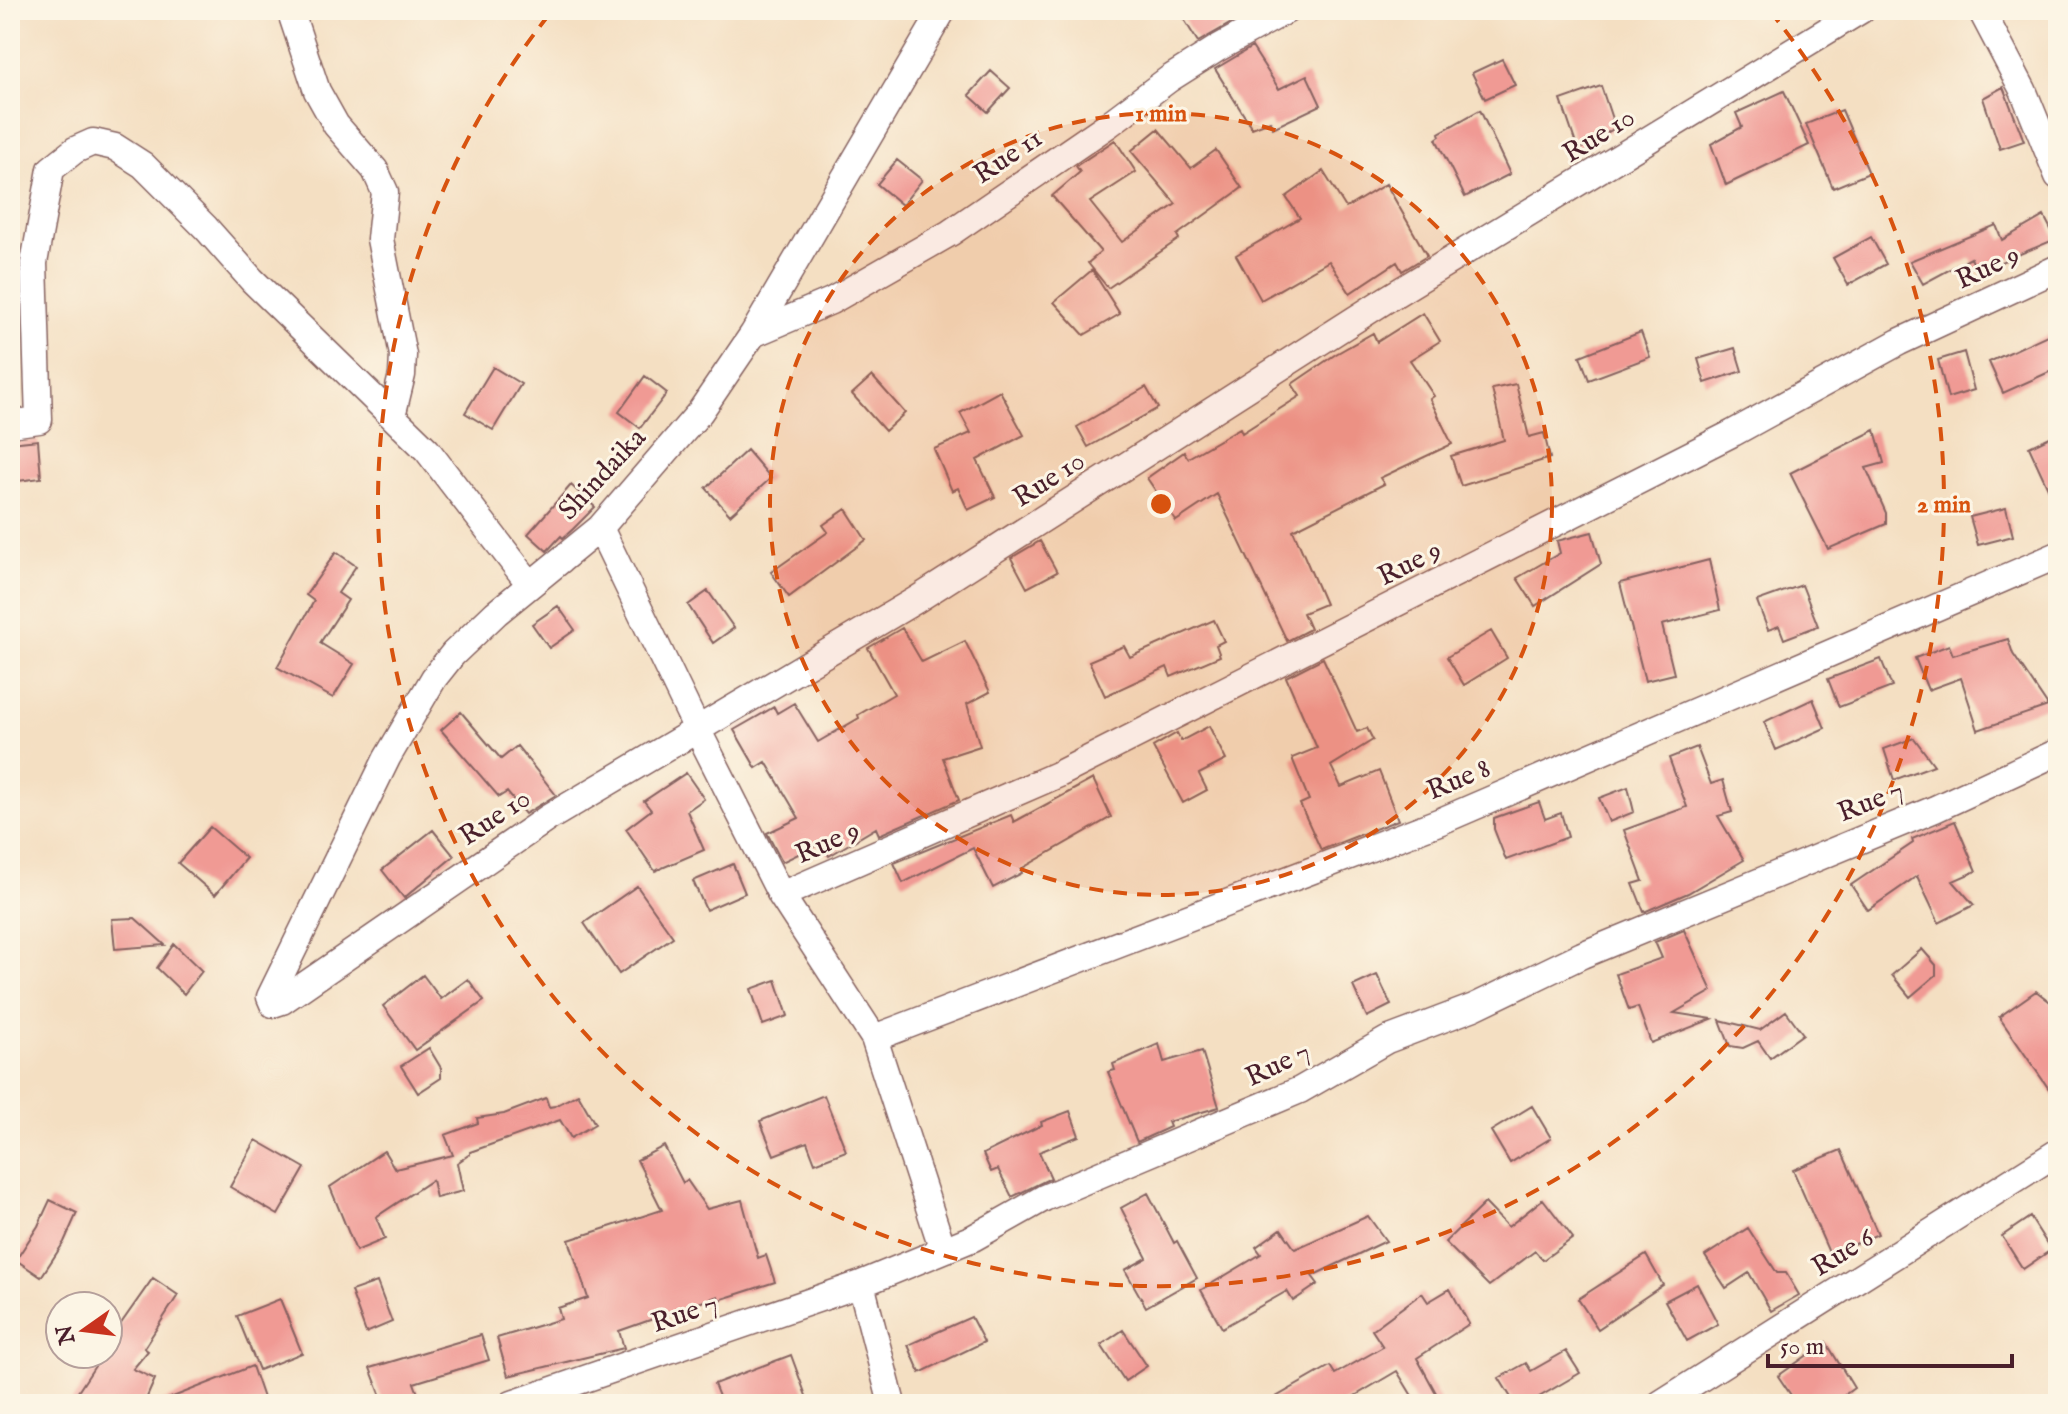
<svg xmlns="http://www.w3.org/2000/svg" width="2068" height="1414" font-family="'IM FELL English',serif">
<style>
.building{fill:#f09a94}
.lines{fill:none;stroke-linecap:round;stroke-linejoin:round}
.street-casing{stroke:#866260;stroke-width:29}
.street{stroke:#fff;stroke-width:26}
.ring{fill:none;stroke:#d8530f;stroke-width:4;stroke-dasharray:14 10}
.labels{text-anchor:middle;stroke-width:6;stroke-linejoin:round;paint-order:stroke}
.street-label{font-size:28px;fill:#4a1f2b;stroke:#fcf5e5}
.centre{fill:#d8530f;stroke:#fcf5e5;stroke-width:4}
.ring-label{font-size:24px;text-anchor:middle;font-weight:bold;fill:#d8530f;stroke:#fcf5e5;stroke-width:6;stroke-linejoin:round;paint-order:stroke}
</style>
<rect width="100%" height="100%" fill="#fcf5e5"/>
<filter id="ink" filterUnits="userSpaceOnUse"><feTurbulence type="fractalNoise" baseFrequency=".0125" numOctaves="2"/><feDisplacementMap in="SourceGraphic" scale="16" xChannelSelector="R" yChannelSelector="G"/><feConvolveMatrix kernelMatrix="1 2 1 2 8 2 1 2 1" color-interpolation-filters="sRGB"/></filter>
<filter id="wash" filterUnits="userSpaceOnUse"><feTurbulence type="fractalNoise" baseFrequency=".006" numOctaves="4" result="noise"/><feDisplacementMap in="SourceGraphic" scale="32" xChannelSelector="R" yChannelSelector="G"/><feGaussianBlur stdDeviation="1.8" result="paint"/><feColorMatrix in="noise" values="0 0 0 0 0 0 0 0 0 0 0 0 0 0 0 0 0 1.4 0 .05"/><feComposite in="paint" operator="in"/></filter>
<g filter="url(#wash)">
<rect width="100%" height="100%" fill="#f4dfc2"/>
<g id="blocks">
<path class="building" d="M 1178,10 L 1254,10 L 1198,42 Z
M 1252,47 L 1279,89 L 1307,75 L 1321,105 L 1273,128 L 1270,121 L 1252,128 L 1215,69 Z
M 1502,59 L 1515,85 L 1485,99 L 1472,73 Z
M 991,71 L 1010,88 L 988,112 L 969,95 Z
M 1601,86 L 1615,128 L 1578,150 L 1561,100 Z
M 2003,87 L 2024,141 L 2000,149 L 1983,98 Z
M 1784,91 L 1809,145 L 1726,185 L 1711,144 L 1742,127 L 1736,113 Z
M 1480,110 L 1510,174 L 1465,197 L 1436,139 L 1440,136 L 1439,133 Z
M 1842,110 L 1869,173 L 1833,188 L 1806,124 Z
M 1158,129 L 1191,168 L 1216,150 L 1242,188 L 1177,235 L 1179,239 L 1108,288 L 1088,263 L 1101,252 L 1052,196 L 1080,172 L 1076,166 L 1115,140 L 1136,172 L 1090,202 L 1122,242 L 1176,204 L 1131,151 Z
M 897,160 L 922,180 L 902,205 L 877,184 Z
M 1323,171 L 1346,208 L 1386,184 L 1427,256 L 1402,271 L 1397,262 L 1350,293 L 1329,261 L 1261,300 L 1236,255 L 1300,218 L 1286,197 Z
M 2044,216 L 2056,239 L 1977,272 L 1971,258 L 1923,284 L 1910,261 L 1996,225 L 2002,240 Z
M 1871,237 L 1886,264 L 1848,285 L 1833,258 Z
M 1092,270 L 1120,314 L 1084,335 L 1054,302 Z
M 1423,313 L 1440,341 L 1410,360 L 1434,396 L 1430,399 L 1452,444 L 1380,478 L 1384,484 L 1293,530 L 1325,604 L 1303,613 L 1310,629 L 1287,641 L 1217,494 L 1176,521 L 1147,478 L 1184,452 L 1188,458 L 1240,428 L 1242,433 L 1300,396 L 1292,384 L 1336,354 L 1373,333 L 1377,342 Z
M 2058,330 L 2058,368 L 2003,393 L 1989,362 Z
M 1641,332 L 1650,357 L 1589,380 L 1580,356 Z
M 1735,348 L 1742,371 L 1705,383 L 1698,359 Z
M 1964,352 L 1974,390 L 1948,398 L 1938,360 Z
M 493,367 L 521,384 L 493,430 L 465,413 Z
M 645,376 L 667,393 L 640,428 L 619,412 Z
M 872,376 L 905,413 L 885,431 L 852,394 Z
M 1516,384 L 1529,437 L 1544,433 L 1550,458 L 1461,486 L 1451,456 L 1504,440 L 1492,389 Z
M 1146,387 L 1158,408 L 1088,447 L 1077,427 Z
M 1000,391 L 1024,435 L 977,460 L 995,497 L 968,510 L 958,488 L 952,491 L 934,449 L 971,433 L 960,413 Z
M 1875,430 L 1884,463 L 1866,468 L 1886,513 L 1886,524 L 1828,549 L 1790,473 Z
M 2058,433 L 2058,510 L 2029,447 Z
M 38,440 L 41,478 L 10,482 L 10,443 Z
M 747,450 L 771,478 L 730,515 L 706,488 Z
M 571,485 L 595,507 L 573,529 L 563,538 L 561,536 L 547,551 L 528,534 Z
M 2006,508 L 2013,536 L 1978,545 L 1970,517 Z
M 846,509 L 866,540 L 789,597 L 771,572 L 828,532 L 823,525 Z
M 1592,532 L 1601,564 L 1535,606 L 1517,578 L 1560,553 L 1557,541 Z
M 1040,541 L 1057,572 L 1027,588 L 1011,558 Z
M 336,552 L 356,566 L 338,593 L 348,600 L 320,643 L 354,664 L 333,698 L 277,667 L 314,601 L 306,595 Z
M 1709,560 L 1720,610 L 1662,625 L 1674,674 L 1645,681 L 1620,583 Z
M 1802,585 L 1818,626 L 1784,639 L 1779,626 L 1768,630 L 1757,601 Z
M 708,591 L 734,628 L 713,643 L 688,605 Z
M 558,606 L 575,630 L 549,648 L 532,624 Z
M 1214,620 L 1224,641 L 1216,645 L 1220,656 L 1171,677 L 1167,667 L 1105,696 L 1089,661 L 1124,646 L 1130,657 Z
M 902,628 L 922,662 L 965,641 L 990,692 L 967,704 L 980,746 L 943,758 L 959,800 L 879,835 L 876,828 L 829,856 L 821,843 L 782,862 L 767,833 L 799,818 L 766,762 L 756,768 L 734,730 L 774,707 L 777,713 L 794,703 L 818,742 L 859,718 L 858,715 L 894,694 L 868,648 Z
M 1491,631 L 1507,658 L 1464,685 L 1447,657 Z
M 2008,639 L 2013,654 L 2048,706 L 1978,730 L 1961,678 L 1928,690 L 1915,658 L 1949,645 L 1953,655 Z
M 1323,658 L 1357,732 L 1367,728 L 1373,740 L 1331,766 L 1341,787 L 1379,771 L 1398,820 L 1321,850 L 1300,804 L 1309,800 L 1292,758 L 1317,748 L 1286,677 Z
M 1881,659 L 1892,687 L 1839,707 L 1828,679 Z
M 1813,699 L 1825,728 L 1776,750 L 1764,722 Z
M 461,712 L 501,759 L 517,746 L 556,795 L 525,814 L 507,792 L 499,797 L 441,730 Z
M 1209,726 L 1226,760 L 1199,774 L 1207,790 L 1183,803 L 1153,747 L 1177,733 L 1181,741 Z
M 1914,738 L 1934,765 L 1894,780 L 1884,749 Z
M 1697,747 L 1711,784 L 1723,780 L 1732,812 L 1718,816 L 1744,860 L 1688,893 L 1644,912 L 1633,884 L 1643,881 L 1624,830 L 1687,807 L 1669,758 Z
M 686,773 L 704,799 L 687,811 L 704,850 L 655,871 L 626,829 L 651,810 L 644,801 Z
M 1093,779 L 1111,817 L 1021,869 L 1022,873 L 993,888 L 973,848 L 903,883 L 894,863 L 1011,815 L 1014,822 Z
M 1628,787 L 1634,812 L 1609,822 L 1599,798 Z
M 1539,802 L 1545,819 L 1561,813 L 1568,837 L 1506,860 L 1494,829 L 1494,818 Z
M 1955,821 L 1976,871 L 1953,881 L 1974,905 L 1939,923 L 1917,876 L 1868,910 L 1851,885 L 1913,843 L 1912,839 Z
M 210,827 L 246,858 L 215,895 L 178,863 Z
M 433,830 L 454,856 L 404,898 L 382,870 Z
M 733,864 L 745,893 L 706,910 L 693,881 Z
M 637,886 L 673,937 L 619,974 L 584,923 Z
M 135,918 L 165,945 L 115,949 L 112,919 Z
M 1684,930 L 1712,991 L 1674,1013 L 1712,1019 L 1651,1043 L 1638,1007 L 1629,1010 L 1616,974 L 1662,958 L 1655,942 Z
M 174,944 L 202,971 L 184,994 L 157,968 Z
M 1922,949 L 1936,965 L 1936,975 L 1910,997 L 1892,975 Z
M 423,975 L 441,999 L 468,979 L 484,1001 L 415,1050 L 383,1006 Z
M 1377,975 L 1391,1005 L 1367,1017 L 1353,986 Z
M 776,980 L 788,1016 L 763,1025 L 751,989 Z
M 2036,991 L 2058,1008 L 2058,1102 L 1999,1017 Z
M 1786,1011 L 1803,1034 L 1770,1058 L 1758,1041 L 1743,1048 L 1730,1046 L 1720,1020 L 1760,1030 Z
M 1159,1044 L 1164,1062 L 1202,1051 L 1219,1107 L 1168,1122 L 1170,1127 L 1137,1142 L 1108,1072 L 1115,1070 L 1113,1064 Z
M 429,1048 L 441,1068 L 441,1078 L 418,1093 L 401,1066 Z
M 578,1094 L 595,1124 L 571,1138 L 560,1120 L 470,1152 L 470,1154 L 457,1163 L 463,1191 L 436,1198 L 432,1180 L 376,1217 L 385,1239 L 356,1251 L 330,1187 L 384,1151 L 395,1169 L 453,1155 L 445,1135 L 478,1123 L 477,1118 L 504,1114 L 546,1098 L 549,1107 L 555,1106 Z
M 824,1095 L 846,1151 L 815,1163 L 807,1142 L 774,1155 L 760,1121 Z
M 1532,1106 L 1551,1138 L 1510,1163 L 1491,1131 Z
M 1070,1111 L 1079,1136 L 1039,1152 L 1051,1178 L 1012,1197 L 998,1169 L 991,1172 L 983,1154 L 1042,1125 L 1041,1122 Z
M 256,1140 L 305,1168 L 278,1215 L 230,1187 Z
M 664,1146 L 683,1183 L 687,1180 L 707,1209 L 742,1200 L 758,1258 L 766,1255 L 775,1282 L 719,1300 L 718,1296 L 619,1331 L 624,1348 L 508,1376 L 497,1338 L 561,1319 L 558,1308 L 588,1298 L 569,1240 L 662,1210 L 637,1160 Z
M 1841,1150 L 1878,1234 L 1830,1255 L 1793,1170 Z
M 1148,1193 L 1174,1243 L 1177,1241 L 1197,1278 L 1146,1307 L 1125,1270 L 1147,1258 L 1121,1208 Z
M 1543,1199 L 1573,1238 L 1543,1260 L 1535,1251 L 1489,1286 L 1445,1242 L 1485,1203 L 1508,1227 Z
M 50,1200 L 77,1213 L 64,1242 L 41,1277 L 16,1260 L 38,1226 Z
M 1368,1216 L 1386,1241 L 1312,1276 L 1318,1284 L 1293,1301 L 1287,1291 L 1222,1328 L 1201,1290 L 1261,1254 L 1256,1247 L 1281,1229 L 1295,1249 Z
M 2030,1217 L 2051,1250 L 2023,1269 L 2002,1236 Z
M 1748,1228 L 1777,1273 L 1786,1273 L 1799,1295 L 1771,1311 L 1749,1273 L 1726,1288 L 1705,1256 Z
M 1646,1255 L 1663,1285 L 1598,1329 L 1578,1299 Z
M 153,1278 L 178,1295 L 144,1348 L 148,1351 L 133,1369 L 155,1379 L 144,1404 L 70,1404 L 101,1357 L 98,1354 L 108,1354 L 108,1342 Z
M 377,1282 L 392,1322 L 366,1333 L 351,1291 Z
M 1697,1284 L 1718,1324 L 1687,1341 L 1665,1301 Z
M 1450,1289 L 1469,1324 L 1417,1358 L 1442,1404 L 1417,1404 L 1397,1371 L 1341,1404 L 1264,1404 L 1330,1366 L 1335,1374 L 1383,1347 L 1372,1330 L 1422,1293 L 1428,1302 Z
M 280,1299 L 302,1353 L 259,1370 L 237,1316 Z
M 971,1317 L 984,1342 L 920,1373 L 908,1345 Z
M 1123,1330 L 1147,1366 L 1125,1381 L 1101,1345 Z
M 481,1335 L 489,1360 L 414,1383 L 422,1404 L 384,1404 L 370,1368 Z
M 1826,1342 L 1854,1388 L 1832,1404 L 1797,1404 L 1778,1376 Z
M 1566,1351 L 1580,1373 L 1527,1404 L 1515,1404 L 1499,1378 L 1526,1363 L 1531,1371 Z
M 791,1355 L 809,1404 L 722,1404 L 714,1384 Z
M 252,1366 L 265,1404 L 160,1404 L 160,1402 Z"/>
</g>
</g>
<g filter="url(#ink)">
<use href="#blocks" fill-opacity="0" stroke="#866260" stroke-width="2"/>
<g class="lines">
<defs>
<path id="street" d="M 290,10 L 317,91 L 336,125 L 375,170 L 385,192 L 380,239 L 403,355 L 402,375 L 392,416
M 943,10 L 753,334 L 700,412 L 600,528 L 496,613 L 453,654 L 434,678 L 387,758 L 270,997 L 273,1004 L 282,1001 L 548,818 L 916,600 L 1387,299 L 1861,10
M 1981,10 L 2023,90 L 2058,176
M 753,334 L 831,301 L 950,233 L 1109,124 L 1169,79 L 1218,48 L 1287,10
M 10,424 L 39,420 L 34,263 L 51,169 L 75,150 L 93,142 L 115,147 L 143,165 L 206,228 L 252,280 L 427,450 L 529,583
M 600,528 L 697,729 L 781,895 L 874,1038 L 943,1250
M 781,895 L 1059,774 L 1733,433 L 1899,342 L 2058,268
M 874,1038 L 1441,821 L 2058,555
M 861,1284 L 892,1404
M 512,1404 L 861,1284 L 973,1238 L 1044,1198 L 1300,1090 L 1387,1040 L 1474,1007 L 1582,955 L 1935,809 L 2058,752
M 1660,1404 L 2058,1152"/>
</defs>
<use href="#street" class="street-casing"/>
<use href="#street" class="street"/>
</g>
</g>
<circle cx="1161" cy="504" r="391" fill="#d8530f" fill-opacity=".12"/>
<g class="ring">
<circle cx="1161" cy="504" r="391"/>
<path d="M1770 11A783 783 0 1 1 552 11"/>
</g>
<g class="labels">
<g class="street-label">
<text transform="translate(1598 134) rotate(-32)" y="10">Rue 10</text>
<text transform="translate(1007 155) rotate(-34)" y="10">Rue 11</text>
<text transform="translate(1987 266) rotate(-25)" y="10">Rue 9</text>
<text transform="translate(601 473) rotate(-47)" y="10">Shindaika</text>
<text transform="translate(1048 478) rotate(-33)" y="10">Rue 10</text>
<text transform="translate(1409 562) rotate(-27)" y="10">Rue 9</text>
<text transform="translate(1458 778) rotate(-23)" y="10">Rue 8</text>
<text transform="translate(1870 800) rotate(-22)" y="10">Rue 7</text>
<text transform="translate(494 816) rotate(-34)" y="10">Rue 10</text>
<text transform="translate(827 841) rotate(-24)" y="10">Rue 9</text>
<text transform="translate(1277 1063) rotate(-26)" y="10">Rue 7</text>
<text transform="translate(1842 1251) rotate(-32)" y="10">Rue 6</text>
<text transform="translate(684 1312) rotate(-19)" y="10">Rue 7</text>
</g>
</g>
<circle cx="1161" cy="504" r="12" class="centre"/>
<g class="ring-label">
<text x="1161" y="121">1 min</text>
<text x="1944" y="512">2 min</text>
</g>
<rect width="2068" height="1414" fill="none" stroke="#fcf5e5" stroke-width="40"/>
<g transform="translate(84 1330) rotate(256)"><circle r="38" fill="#fcf5e5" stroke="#b59f9b" stroke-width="2"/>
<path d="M0-6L14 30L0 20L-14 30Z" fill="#c8321e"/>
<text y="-12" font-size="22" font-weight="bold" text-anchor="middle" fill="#4a1f2b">N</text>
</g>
<path d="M1768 1354v12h244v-12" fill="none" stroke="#4a1f2b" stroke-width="4"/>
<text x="1780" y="1354" font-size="24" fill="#4a1f2b" stroke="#fcf5e5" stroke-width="6" paint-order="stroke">50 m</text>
</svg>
